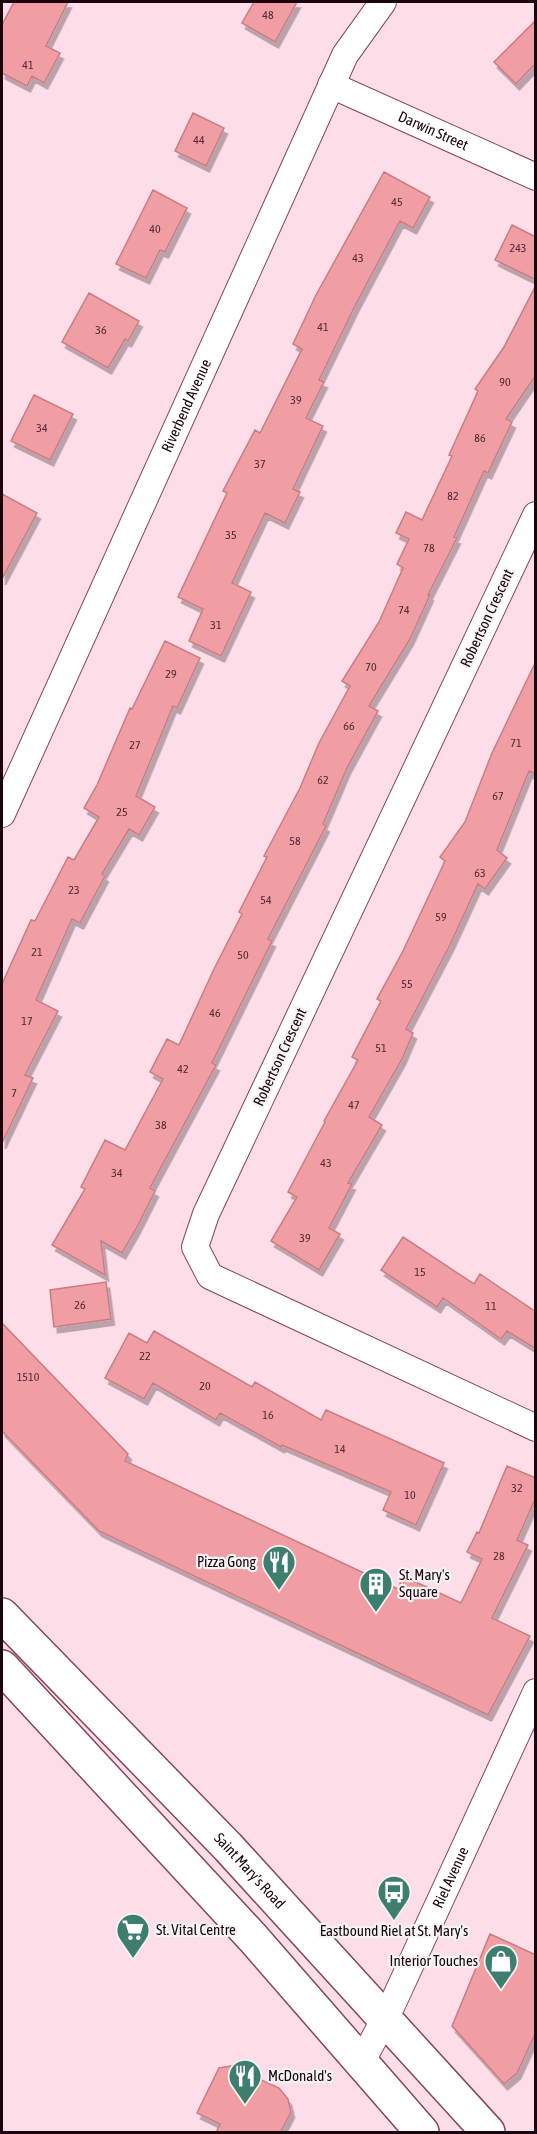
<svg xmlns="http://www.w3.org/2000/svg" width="537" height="2134" font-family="'Asap Condensed',sans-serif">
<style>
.building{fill:#f09da3;stroke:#c97d83;stroke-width:1.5;filter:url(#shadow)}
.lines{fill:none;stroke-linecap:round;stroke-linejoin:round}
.street-casing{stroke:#864560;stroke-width:28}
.secondary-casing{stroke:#864560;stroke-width:36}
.street{stroke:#fff;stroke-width:26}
.secondary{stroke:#fff;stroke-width:33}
.labels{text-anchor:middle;stroke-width:4.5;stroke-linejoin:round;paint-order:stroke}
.number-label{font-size:12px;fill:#512a34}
.street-label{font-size:15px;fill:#1c040f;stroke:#f4f4f4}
.poi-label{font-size:15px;fill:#1c040f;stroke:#f4f4f4;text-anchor:start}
</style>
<defs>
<filter id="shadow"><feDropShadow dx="3.5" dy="6" stdDeviation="0" flood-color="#0004"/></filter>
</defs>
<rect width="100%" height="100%" fill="#fddde8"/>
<path class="building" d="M 14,2 L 68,2 L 46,46 L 60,53 L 44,83 L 32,76 L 27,86 L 2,73 L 2,25 Z
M 254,2 L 297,2 L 275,42 L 242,23 Z
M 536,20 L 536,63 L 516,84 L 494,62 Z
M 193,113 L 224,128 L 206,166 L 175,151 Z
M 384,172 L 430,197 L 413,228 L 400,221 L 355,306 L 319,380 L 324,382 L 306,418 L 323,426 L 293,489 L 300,492 L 285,523 L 265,513 L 232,583 L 251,592 L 221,656 L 189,641 L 203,609 L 178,597 L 227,493 L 223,491 L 255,430 L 260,433 L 302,349 L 293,344 L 316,295 Z
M 153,190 L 187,208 L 165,252 L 160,250 L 146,278 L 116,264 Z
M 512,225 L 536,237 L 536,280 L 495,260 Z
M 536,285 L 536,375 L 506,419 L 512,422 L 488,473 L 484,471 L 454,537 L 457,538 L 428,595 L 430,595 L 410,639 L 369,706 L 378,711 L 347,768 L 323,824 L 326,826 L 268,939 L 272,941 L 212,1063 L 216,1065 L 150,1188 L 155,1191 L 136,1229 L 122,1253 L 101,1241 L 105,1275 L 52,1245 L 85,1189 L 81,1187 L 105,1140 L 125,1150 L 163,1079 L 150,1072 L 167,1039 L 179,1045 L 214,969 L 242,914 L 239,912 L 267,857 L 264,856 L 300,788 L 319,743 L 350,686 L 342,681 L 379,622 L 403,568 L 397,564 L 409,539 L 396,533 L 406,512 L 422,520 L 452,456 L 449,455 L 478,391 L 475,389 L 504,347 Z
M 89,293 L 139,321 L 128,341 L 125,339 L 108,368 L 62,342 Z
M 34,395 L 73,414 L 50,460 L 11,441 Z
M 2,494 L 37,513 L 2,579 Z
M 165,641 L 200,658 L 177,708 L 173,706 L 136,796 L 155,807 L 139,835 L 129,829 L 102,874 L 105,876 L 80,923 L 72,919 L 36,1000 L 58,1011 L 25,1075 L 33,1078 L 2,1143 L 2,984 L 31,920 L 35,921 L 68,857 L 74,860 L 99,817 L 84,808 L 97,785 L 130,708 L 132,709 Z
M 536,661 L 536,774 L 529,771 L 497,850 L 507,858 L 485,889 L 478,884 L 450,945 L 406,1029 L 413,1033 L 402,1059 L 369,1117 L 382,1125 L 348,1183 L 352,1184 L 329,1228 L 340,1234 L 319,1270 L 271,1241 L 297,1197 L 288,1192 L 325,1122 L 324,1121 L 358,1060 L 352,1057 L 381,1001 L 377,999 L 403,951 L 445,861 L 440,857 L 465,822 L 492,753 Z
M 403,1237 L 474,1284 L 480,1274 L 536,1312 L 536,1349 L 507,1331 L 501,1339 L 443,1298 L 437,1307 L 381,1270 Z
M 106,1282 L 111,1319 L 54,1327 L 50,1290 Z
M 2,1323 L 128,1454 L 125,1461 L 398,1589 L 403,1576 L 461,1603 L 482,1559 L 467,1552 L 477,1532 L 479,1533 L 507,1466 L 536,1478 L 536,1497 L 517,1540 L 528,1545 L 492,1618 L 530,1636 L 488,1715 L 99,1531 L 2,1431 Z
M 154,1331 L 252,1387 L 255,1382 L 321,1420 L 326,1410 L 444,1463 L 416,1525 L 383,1510 L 391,1492 L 282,1445 L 281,1447 L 220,1413 L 216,1420 L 153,1383 L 144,1399 L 105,1378 L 129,1333 L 147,1343 Z
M 490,1934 L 536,1955 L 536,2032 L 517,2073 L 504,2084 L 452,2026 Z
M 231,2066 L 279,2088 L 288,2099 L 291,2112 L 280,2133 L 216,2133 L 220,2124 L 197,2113 L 219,2068 Z"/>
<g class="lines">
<defs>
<g id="street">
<path id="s1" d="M 331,85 L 536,177"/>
<path d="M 536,515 L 206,1214 L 195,1247 L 210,1276 L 536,1428"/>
<path id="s2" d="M 2,814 L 345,55 L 383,2"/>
<path id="s3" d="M 362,2061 L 392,2005 L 536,1692"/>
</g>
<g id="secondary">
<path id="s4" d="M 2,1615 L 228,1847 L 488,2132"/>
<path d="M 2,1667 L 253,1938 L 422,2132"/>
</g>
</defs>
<use href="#street" class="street-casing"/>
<use href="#secondary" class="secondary-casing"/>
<use href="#street" class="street"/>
<use href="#secondary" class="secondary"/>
</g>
<defs>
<symbol id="restaurant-pin" viewBox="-11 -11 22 30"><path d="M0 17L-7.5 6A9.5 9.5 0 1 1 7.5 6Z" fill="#3e7e6e" stroke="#f4f4f4"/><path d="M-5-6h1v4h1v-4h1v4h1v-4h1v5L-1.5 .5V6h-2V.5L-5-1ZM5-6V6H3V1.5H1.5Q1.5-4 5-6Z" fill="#fff"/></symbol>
<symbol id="building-pin" viewBox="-11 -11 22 30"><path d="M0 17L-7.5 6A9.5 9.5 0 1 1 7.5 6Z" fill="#3e7e6e" stroke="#f4f4f4"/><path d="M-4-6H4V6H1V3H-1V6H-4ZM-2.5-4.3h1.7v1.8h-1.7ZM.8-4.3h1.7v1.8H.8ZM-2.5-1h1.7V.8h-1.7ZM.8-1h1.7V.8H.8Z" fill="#fff"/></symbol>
<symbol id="bus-pin" viewBox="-11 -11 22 30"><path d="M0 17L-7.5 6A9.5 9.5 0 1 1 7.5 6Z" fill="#3e7e6e" stroke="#f4f4f4"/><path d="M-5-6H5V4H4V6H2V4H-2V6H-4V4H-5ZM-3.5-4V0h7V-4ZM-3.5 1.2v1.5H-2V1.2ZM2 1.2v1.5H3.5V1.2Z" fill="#fff"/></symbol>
<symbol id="supermarket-pin" viewBox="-11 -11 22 30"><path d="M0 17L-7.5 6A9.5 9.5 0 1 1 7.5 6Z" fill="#3e7e6e" stroke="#f4f4f4"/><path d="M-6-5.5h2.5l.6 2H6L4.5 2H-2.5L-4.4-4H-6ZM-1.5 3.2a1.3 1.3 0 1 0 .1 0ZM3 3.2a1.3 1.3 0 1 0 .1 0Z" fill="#fff"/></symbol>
<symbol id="shop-pin" viewBox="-11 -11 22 30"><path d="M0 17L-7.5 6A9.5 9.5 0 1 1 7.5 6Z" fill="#3e7e6e" stroke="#f4f4f4"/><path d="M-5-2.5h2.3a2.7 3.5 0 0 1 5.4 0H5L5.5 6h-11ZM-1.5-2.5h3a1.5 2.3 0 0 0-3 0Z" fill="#fff"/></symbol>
</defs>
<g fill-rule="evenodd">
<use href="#restaurant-pin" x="260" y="1543" width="38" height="52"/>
<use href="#building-pin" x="357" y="1565" width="38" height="52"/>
<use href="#bus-pin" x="375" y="1873" width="38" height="52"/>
<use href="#supermarket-pin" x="114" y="1911" width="38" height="52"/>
<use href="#shop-pin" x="482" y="1942" width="38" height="52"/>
<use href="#restaurant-pin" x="226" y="2057" width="38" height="52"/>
</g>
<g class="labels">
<g class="number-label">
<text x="268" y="19">48</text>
<text x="28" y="69">41</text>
<text x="199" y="144">44</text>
<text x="397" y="206">45</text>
<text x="155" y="233">40</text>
<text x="518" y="252">243</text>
<text x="358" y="262">43</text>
<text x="323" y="331">41</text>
<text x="101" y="334">36</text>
<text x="505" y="386">90</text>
<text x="296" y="404">39</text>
<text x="42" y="432">34</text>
<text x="480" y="442">86</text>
<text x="260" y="468">37</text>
<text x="453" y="500">82</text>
<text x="231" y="539">35</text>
<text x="429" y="552">78</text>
<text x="404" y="614">74</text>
<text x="216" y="629">31</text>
<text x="371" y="671">70</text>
<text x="171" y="678">29</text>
<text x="349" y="730">66</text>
<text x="516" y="747">71</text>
<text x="135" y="749">27</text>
<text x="323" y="784">62</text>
<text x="498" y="800">67</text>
<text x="122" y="816">25</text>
<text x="295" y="845">58</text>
<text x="480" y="877">63</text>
<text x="74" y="894">23</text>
<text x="266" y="904">54</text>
<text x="441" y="921">59</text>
<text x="37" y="956">21</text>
<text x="243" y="959">50</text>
<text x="407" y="988">55</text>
<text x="215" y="1017">46</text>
<text x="27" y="1025">17</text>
<text x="381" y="1052">51</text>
<text x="183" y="1073">42</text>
<text x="14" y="1097">7</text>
<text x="354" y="1109">47</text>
<text x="161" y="1129">38</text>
<text x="326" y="1167">43</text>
<text x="117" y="1177">34</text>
<text x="305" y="1242">39</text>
<text x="420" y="1276">15</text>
<text x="80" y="1309">26</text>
<text x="491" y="1310">11</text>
<text x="145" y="1360">22</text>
<text x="28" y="1381">1510</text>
<text x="205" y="1390">20</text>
<text x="268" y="1419">16</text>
<text x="340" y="1453">14</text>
<text x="517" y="1492">32</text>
<text x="410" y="1499">10</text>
<text x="499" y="1560">28</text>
</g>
<g class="street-label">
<text dy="5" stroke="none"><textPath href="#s1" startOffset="112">Darwin Street</textPath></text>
<text dy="5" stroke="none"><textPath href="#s2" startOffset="448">Riverbend Avenue</textPath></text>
<text transform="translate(487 618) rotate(-65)" y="5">Robertson Crescent</text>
<text transform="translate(280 1057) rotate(-65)" y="5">Robertson Crescent</text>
<text dy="5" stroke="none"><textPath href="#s4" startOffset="356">Saint Mary's Road</textPath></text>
<text dy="5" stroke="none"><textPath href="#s3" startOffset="204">Riel Avenue</textPath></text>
</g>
<g class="poi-label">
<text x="256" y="1567" text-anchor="end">Pizza Gong</text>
<text x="399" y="1580">St. Mary's<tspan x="399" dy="17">Square</tspan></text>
<text x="156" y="1935">St. Vital Centre</text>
<text x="394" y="1936" text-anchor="middle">Eastbound Riel at St. Mary's</text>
<text x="478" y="1966" text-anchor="end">Interior Touches</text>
<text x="268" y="2081">McDonald's</text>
</g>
</g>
<rect width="537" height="2134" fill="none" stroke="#1c040f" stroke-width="6"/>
</svg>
